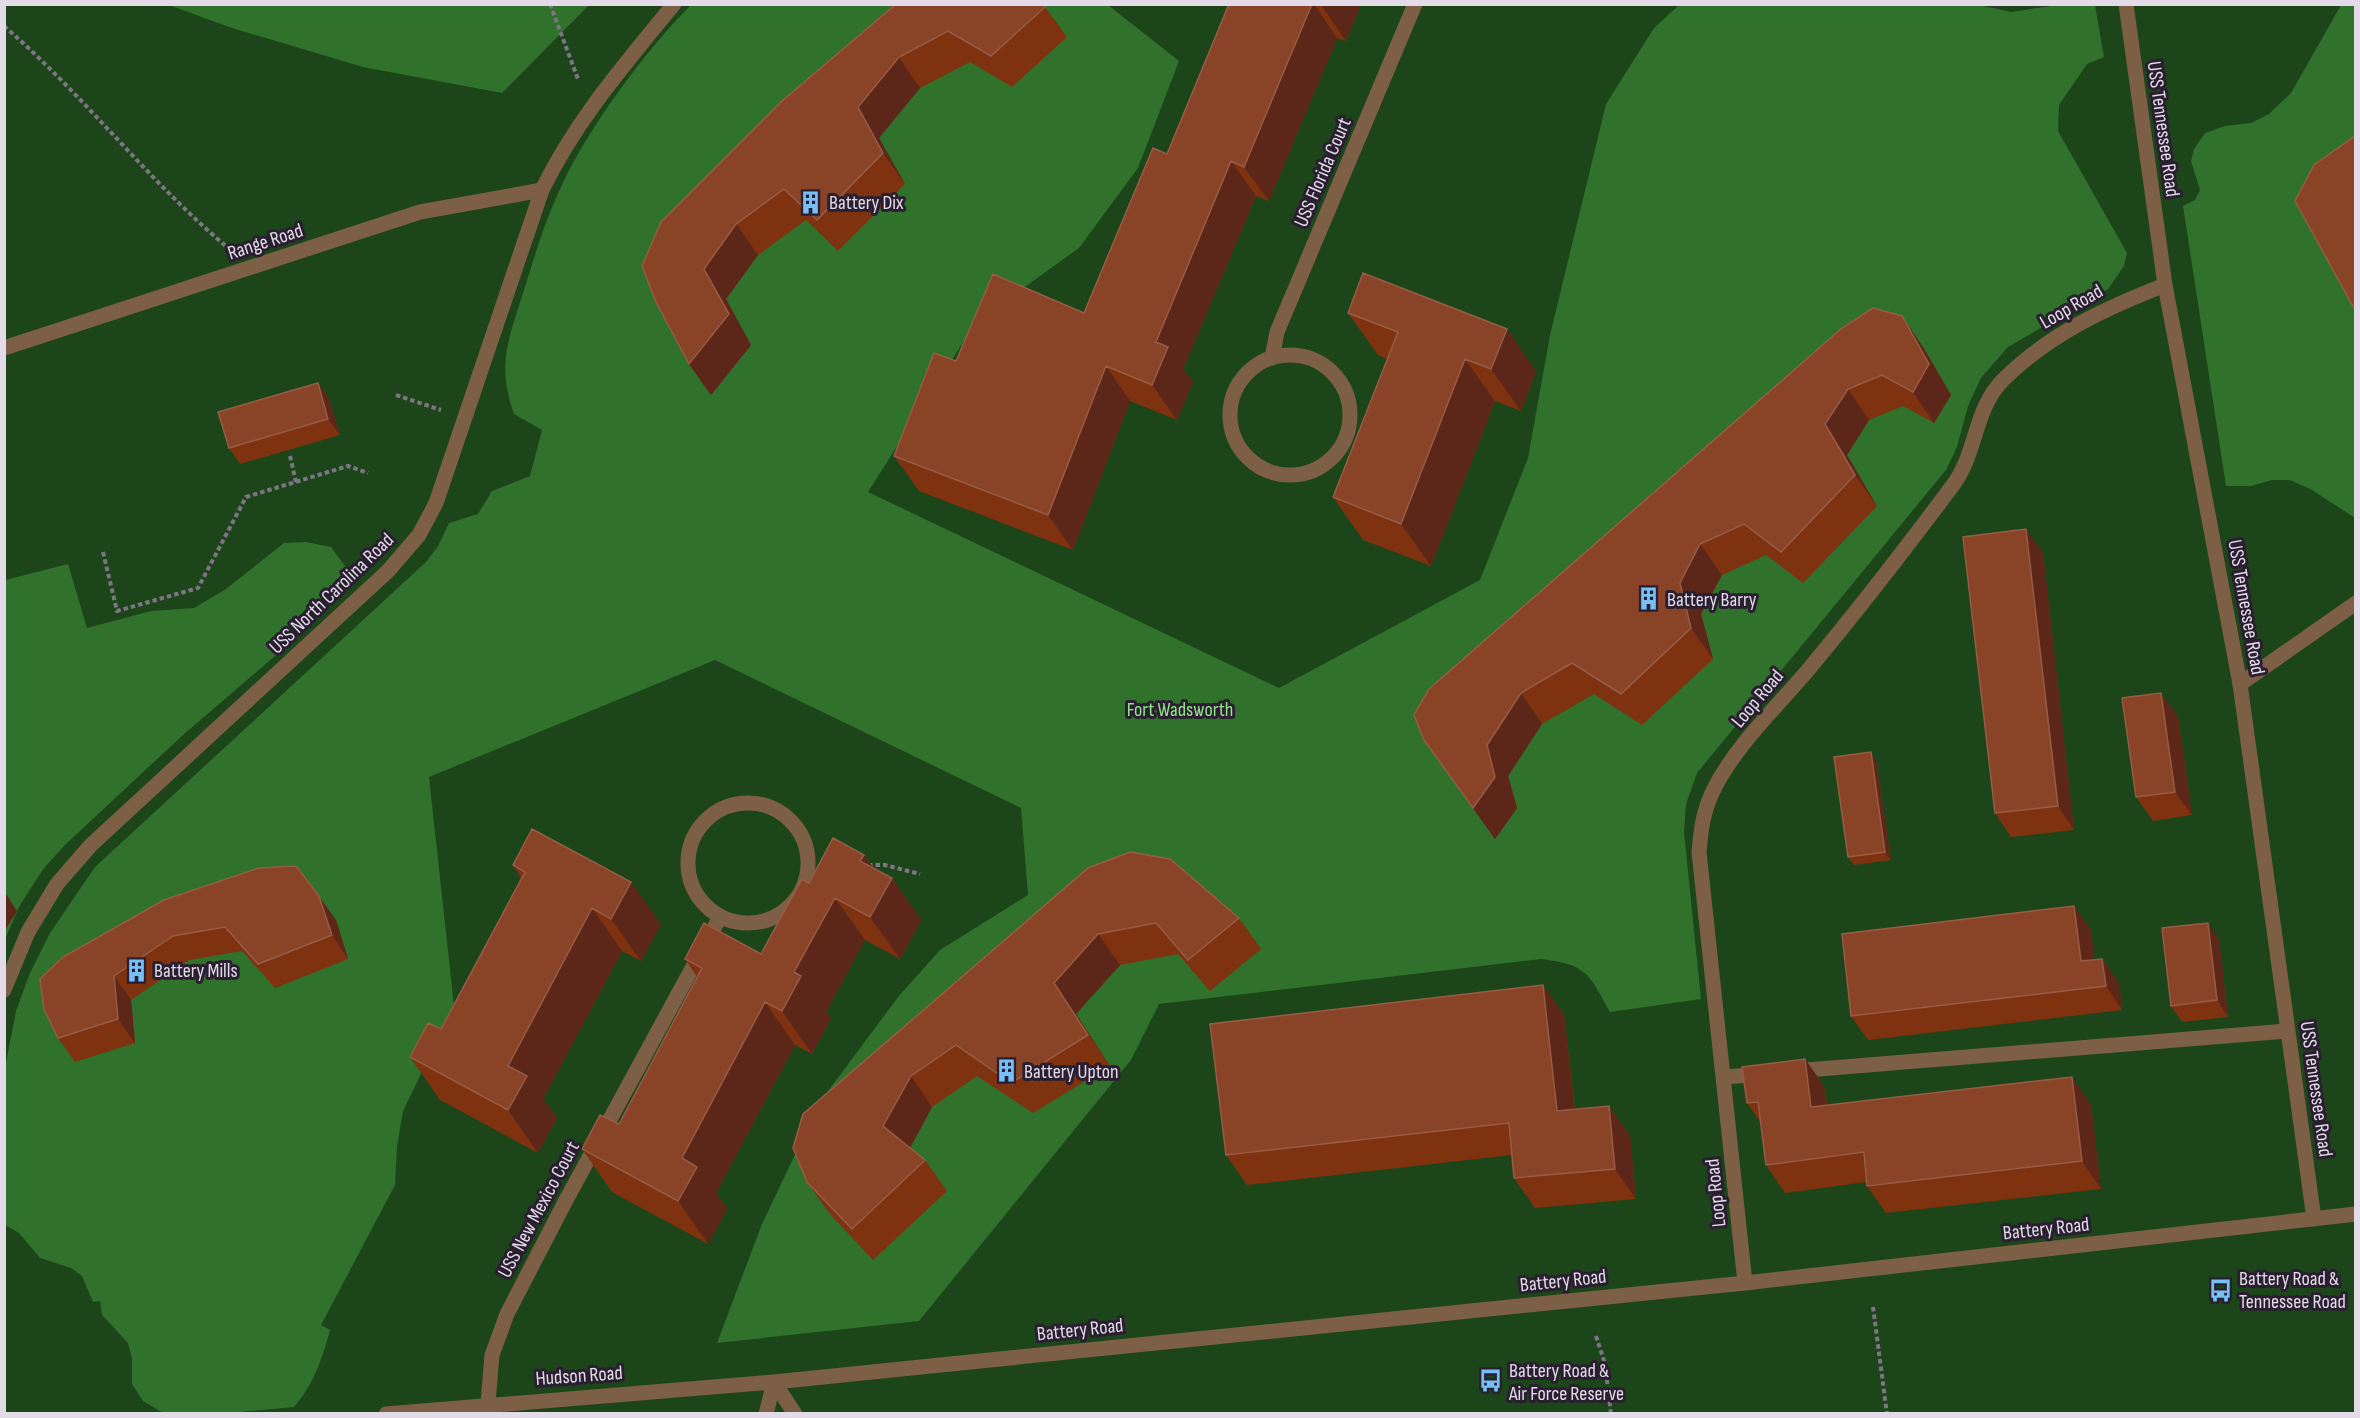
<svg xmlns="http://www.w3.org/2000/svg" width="2360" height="1418" font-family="'Sofia Sans Condensed',sans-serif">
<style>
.green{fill:#1c4519}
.forest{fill:#30712c}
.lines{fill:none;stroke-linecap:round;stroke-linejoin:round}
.path{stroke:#7e7584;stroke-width:4;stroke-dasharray:4.5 3;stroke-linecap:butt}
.lane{stroke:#7d5f45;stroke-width:15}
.street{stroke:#7d5f45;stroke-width:15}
.wall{fill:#7f3210}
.shaded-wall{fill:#5c2718}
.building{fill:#894427;stroke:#975c46;stroke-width:1.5}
.labels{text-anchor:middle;stroke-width:6;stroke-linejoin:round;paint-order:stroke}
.street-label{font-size:20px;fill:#e3dce8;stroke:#2a1f30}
.poi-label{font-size:20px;fill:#e3dce8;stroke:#2a1f30;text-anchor:start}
.park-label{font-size:20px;fill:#92e98b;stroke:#2a1f30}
</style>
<rect width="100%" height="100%" fill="#34293b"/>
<path class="green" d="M 4,5 L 2355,5 L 2355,1413 L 5,1413 Z"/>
<path class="forest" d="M 1974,4 L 2011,12 L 2058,5 L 2095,5 L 2104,57 L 2087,64 L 2059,105 L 2058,131 L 2127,253 L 2124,266 L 2108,289 L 2008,347 L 1981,378 L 1968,406 L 1957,447 L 1946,470 L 1697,773 L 1686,804 L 1684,832 L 1701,999 L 1610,1012 C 1588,972 1587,965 1541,959 L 1159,1004 L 1131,1060 L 919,1321 L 717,1343 L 762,1224 L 820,1102 L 898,997 L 940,950 L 1028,895 L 1021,808 L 715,660 L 429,777 L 454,1006 L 403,1111 L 397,1147 L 395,1185 L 321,1325 L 330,1330 C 322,1359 314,1384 294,1407 L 228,1413 L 165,1414 L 143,1401 L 132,1384 L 132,1359 L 128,1343 L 102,1315 L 100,1301 L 93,1302 L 82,1276 L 71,1268 L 40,1258 L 19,1233 L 5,1225 L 5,1068 L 16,1011 L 30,973 L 50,933 L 95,867 L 426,562 L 438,546 L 449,523 L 478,514 L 492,491 L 530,476 L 542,430 L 514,414 C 496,364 509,338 524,290 C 535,255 545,220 561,187 C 586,131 647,48 691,5 L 1108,5 L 1179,61 L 1138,168 L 1079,248 L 976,322 L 868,492 L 1279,688 L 1480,580 L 1528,458 L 1550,335 L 1606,104 L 1654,28 L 1679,5 Z
M 169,5 L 589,5 L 502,93 L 363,67 L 232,28 Z
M 2341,5 L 2355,5 L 2355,518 L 2312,490 L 2290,480 L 2272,480 L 2251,486 L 2226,486 L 2183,206 L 2195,200 L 2200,190 L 2191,161 L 2194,149 L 2205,133 L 2225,126 L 2251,123 L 2269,114 L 2291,93 Z
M 306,542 L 331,547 L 354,578 L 276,655 L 183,735 L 66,844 L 44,868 L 20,905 L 5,939 L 5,580 L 68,564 L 87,628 L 151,611 L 194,608 L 226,589 L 284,543 Z"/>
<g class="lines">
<path class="path" d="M 550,4 L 578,79
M 4,26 C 84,95 147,180 227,247
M 396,395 L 441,410
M 290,456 L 296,482
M 103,552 L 117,611 L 198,588 L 246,497 L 348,466 L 368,473
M 868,865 L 885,865 L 920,874
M 1873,1307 L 1887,1414
M 1596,1336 L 1605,1364 L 1611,1414"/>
<path class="lane" d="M 4,348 L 420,212 L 542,190
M 2240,684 L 2356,603
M 1794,1071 L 2287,1031
M 1724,1077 L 1764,1074"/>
<path class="street" d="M 2126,4 L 2165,285 L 2240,684 L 2314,1219
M1230 415a60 60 0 1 1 120 0a60 60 0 1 1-120 0Z
M 1272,358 L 1277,332 L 1415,4
M688 863a60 60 0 1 1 120 0a60 60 0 1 1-120 0Z
M 4,990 L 28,932 L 57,884 L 91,845 L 388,571 L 419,535 L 436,503 L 542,190 C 576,120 625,64 674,4
M 1745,1283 L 1699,852 C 1701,829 1703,812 1713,791 C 1735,746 1776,708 1808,670 C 1858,610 1906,548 1953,485 C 1977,453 1974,409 2003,380 C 2049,334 2106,308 2165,285
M 774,1382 L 795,1414
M 488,1403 L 492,1355 L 507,1314 L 565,1202 L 720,917
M 386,1414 L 774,1382 L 1745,1283 L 2356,1214
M 766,1414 L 774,1382"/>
</g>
<path class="wall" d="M 896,4 L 1045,7 L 1067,37 L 1012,87 L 970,62 L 920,88 L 879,138 L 905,184 L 838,251 L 806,220 L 758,255 L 726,299 L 751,345 L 711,395 L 689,364 L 656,302 Z
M 1229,4 L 1361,4 L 1346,41 L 1337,38 L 1269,201 L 1256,196 L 1183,369 L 1193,382 L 1177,420 L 1130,401 L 1073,550 L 919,491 L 894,456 L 956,361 L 1084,313 L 1167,154 Z
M 1348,313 L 1536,371 L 1521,411 L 1495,401 L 1431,566 L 1363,540 L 1333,497 L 1387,359 L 1378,355 Z
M 1842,328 L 1923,347 L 1951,395 L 1934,423 L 1903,406 L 1869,420 L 1847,455 L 1877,506 L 1803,583 L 1766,555 L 1722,575 L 1701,614 L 1713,659 L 1642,725 L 1594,694 L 1542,724 L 1508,776 L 1517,808 L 1495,839 L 1424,740 Z
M 318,383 L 329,399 L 340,435 L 240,464 L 229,448 Z
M 2043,553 L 2074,830 L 2011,837 L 1995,813 Z
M 2161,693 L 2178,717 L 2192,815 L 2153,821 L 2136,797 Z
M 1876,760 L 1891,860 L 1854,865 L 1848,857 Z
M 864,855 L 874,868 L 892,878 L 921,920 L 900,959 L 865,940 L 826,1011 L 831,1018 L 812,1054 L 795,1045 L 716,1193 L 727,1209 L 708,1244 L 612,1192 L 582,1149 L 619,1124 L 697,977 L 685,959 L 761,954 L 809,883 Z
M 513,865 L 661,924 L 641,961 L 622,951 L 543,1099 L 557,1118 L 538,1153 L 440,1100 L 410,1057 L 441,1029 L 521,878 Z
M 1088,868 L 1239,918 L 1261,949 L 1210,991 L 1178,954 L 1120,965 L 1076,1014 L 1110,1066 L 1033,1113 L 977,1076 L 932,1107 L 910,1148 L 925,1160 L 947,1191 L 873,1260 L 829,1213 L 807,1182 Z
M 164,900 L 336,920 L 348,959 L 275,988 L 242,951 L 189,960 L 131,1000 L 135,1043 L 75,1062 L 58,1038 Z
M 2091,930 L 2094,960 L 2102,959 L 2119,983 L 2122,1010 L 1868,1040 L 1851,1016 Z
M 2219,939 L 2228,1017 L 2182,1022 L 2171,1006 Z
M 1543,985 L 1564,1015 L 1575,1109 L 1609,1106 L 1630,1136 L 1636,1199 L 1535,1208 L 1514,1178 L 1512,1155 L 1247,1185 L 1226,1155 Z
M 1805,1059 L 1824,1086 L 1827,1105 L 2091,1105 L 2101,1189 L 1886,1213 L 1867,1186 L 1867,1182 L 1785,1193 L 1766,1165 L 1761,1123 L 1747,1103 Z"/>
<path class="shaded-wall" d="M 1312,4 L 1314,4 L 1337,38 L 1269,201 L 1244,167 Z
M 1322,4 L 1361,4 L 1346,41 L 1322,6 Z
M 899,57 L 920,88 L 879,138 L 905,184 L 883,153 L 858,107 Z
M 1231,161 L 1256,196 L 1183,369 L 1193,382 L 1177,420 L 1152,385 L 1156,342 Z
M 736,224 L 758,255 L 726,299 L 751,345 L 711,395 L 689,364 L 704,269 Z
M 1902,316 L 1923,347 L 1951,395 L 1934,423 L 1913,392 Z
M 1507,329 L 1536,371 L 1521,411 L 1491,369 Z
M 1465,359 L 1495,401 L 1431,566 L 1401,524 Z
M 1106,366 L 1130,401 L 1073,550 L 1048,515 Z
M 318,383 L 329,399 L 340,435 L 328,419 Z
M 1848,389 L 1869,420 L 1847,455 L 1877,506 L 1855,475 L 1825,424 Z
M 2026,529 L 2043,553 L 2074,830 L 2058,806 Z
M 1700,544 L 1722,575 L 1701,614 L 1713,659 L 1691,628 L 1680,583 Z
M 1521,693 L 1542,724 L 1508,776 L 1517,808 L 1495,839 L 1473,808 L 1487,745 Z
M 2161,693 L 2178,717 L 2192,815 L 2175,792 Z
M 1871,752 L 1876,760 L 1891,860 L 1885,852 Z
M 864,855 L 887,887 L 892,878 L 921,920 L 900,959 L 870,917 L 860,861 Z
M 631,882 L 661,924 L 641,961 L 611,919 Z
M 4,891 L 17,911 L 4,932 Z
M 319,896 L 336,920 L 348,959 L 332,935 Z
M 835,898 L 865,940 L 826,1011 L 831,1018 L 812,1054 L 782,1011 L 794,972 Z
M 2074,906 L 2091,930 L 2097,985 L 2081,961 Z
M 592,908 L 622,951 L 543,1099 L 557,1118 L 538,1153 L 508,1110 L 508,1066 Z
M 2208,923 L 2219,939 L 2228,1017 L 2217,1000 Z
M 1098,934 L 1120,965 L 1076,1014 L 1110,1066 L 1054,983 Z
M 2102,959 L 2119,983 L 2122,1010 L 2106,986 Z
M 114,976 L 131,1000 L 135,1043 L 118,1019 Z
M 1543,985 L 1564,1015 L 1578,1141 L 1557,1111 Z
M 765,1002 L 795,1045 L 716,1193 L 727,1209 L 708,1244 L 678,1201 L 682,1158 Z
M 1805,1059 L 1824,1086 L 1831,1134 L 1811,1107 Z
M 911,1076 L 932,1107 L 905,1157 L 883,1126 Z
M 2072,1077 L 2091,1105 L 2101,1189 L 2082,1161 Z
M 1609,1106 L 1630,1136 L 1636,1199 L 1615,1169 Z"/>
<path class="building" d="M 896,4 L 1043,4 L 1045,7 L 991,56 L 948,31 L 899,57 L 858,107 L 883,153 L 817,220 L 784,189 L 736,224 L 704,269 L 729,314 L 689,364 L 656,302 L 642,266 L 661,222 L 782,101 Z
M 1229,4 L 1312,4 L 1244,167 L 1231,161 L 1156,342 L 1168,347 L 1152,385 L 1106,366 L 1048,515 L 894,456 L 934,353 L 956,361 L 993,274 L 1084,313 L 1153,148 L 1167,154 Z
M 2355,136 L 2355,310 L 2295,201 L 2314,165 Z
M 1363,273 L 1507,329 L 1491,369 L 1465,359 L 1401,524 L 1333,497 L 1398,332 L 1348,313 Z
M 1873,308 L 1902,316 L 1929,364 L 1913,392 L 1882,375 L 1848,389 L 1825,424 L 1855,475 L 1781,552 L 1744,524 L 1700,544 L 1680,583 L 1691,628 L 1621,694 L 1572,663 L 1521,693 L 1487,745 L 1495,777 L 1473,808 L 1424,740 L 1414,715 L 1429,689 L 1842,328 Z
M 318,383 L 328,419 L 229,448 L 218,412 Z
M 2026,529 L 2058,806 L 1995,813 L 1963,537 Z
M 2161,693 L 2175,792 L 2136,797 L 2122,698 Z
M 1871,752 L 1885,852 L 1848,857 L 1834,757 Z
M 532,829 L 631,882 L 611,919 L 592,908 L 508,1066 L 527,1076 L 508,1110 L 410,1057 L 428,1023 L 441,1029 L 525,872 L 513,865 Z
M 833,838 L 864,855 L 860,861 L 892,878 L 870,917 L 835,898 L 794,972 L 801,976 L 782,1011 L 765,1002 L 682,1158 L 697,1167 L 678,1201 L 582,1149 L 600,1115 L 619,1124 L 702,968 L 685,959 L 704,923 L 761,954 L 802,879 L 809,883 Z
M 1130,852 L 1170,859 L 1239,918 L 1188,960 L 1156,923 L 1098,934 L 1054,983 L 1088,1035 L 1011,1083 L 956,1045 L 911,1076 L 883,1126 L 925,1160 L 852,1229 L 807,1182 L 793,1148 L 803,1114 L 1088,868 Z
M 296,866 L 319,896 L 332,935 L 258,964 L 225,927 L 173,936 L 114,976 L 118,1019 L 58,1038 L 44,1009 L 40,979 L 63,957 L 164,900 L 259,868 Z
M 2074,906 L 2081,961 L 2102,959 L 2106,986 L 1851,1016 L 1842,934 Z
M 2208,923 L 2217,1000 L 2171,1006 L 2162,928 Z
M 1543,985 L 1557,1111 L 1609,1106 L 1615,1169 L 1514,1178 L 1509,1123 L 1226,1155 L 1210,1024 Z
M 1805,1059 L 1811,1107 L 2072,1077 L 2082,1161 L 1867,1186 L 1864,1152 L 1766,1165 L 1758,1102 L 1747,1103 L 1742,1067 Z"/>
<defs>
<symbol id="building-bare" viewBox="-9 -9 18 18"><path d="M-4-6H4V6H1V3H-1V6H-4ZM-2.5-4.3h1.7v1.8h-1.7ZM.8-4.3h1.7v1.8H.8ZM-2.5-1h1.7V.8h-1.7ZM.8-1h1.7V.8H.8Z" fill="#77bff7" stroke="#2a1f30" stroke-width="2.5" paint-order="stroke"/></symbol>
<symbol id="bus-bare" viewBox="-9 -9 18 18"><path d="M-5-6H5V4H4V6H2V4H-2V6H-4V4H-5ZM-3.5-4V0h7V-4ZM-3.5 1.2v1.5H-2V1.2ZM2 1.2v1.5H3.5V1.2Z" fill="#77bff7" stroke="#2a1f30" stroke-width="2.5" paint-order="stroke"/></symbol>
</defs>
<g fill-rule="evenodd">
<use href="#building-bare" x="794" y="186" width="33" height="33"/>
<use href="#building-bare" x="1632" y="582" width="33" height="33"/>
<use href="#building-bare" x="120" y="954" width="33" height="33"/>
<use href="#building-bare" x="990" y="1054" width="33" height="33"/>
<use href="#bus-bare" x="2204" y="1274" width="33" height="33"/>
<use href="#bus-bare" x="1474" y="1364" width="33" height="33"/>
</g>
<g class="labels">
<g class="street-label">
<text transform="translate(2164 129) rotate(82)" y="7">USS Tennessee Road</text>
<text transform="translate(1322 172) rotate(-67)" y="7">USS Florida Court</text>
<text transform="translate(265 241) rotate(-18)" y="7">Range Road</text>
<text transform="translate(2071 306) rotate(-30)" y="7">Loop Road</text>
<text transform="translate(331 593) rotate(-44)" y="7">USS North Carolina Road</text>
<text transform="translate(2247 607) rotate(80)" y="7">USS Tennessee Road</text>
<text transform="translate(1757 698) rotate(-50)" y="7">Loop Road</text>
<text transform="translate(2317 1089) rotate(82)" y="7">USS Tennessee Road</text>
<text transform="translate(1715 1193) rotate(-96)" y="7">Loop Road</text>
<text transform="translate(538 1209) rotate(-62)" y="7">USS New Mexico Court</text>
<text transform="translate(2046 1228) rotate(-6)" y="7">Battery Road</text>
<text transform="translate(1563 1280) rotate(-6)" y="7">Battery Road</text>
<text transform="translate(1080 1329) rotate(-6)" y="7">Battery Road</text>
<text transform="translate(579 1375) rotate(-4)" y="7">Hudson Road</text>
</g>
<g class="poi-label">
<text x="829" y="209">Battery Dix</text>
<text x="1667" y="606">Battery Barry</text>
<text x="154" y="977">Battery Mills</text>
<text x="1024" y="1078">Battery Upton</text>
<text x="2239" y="1285">Battery Road &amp;<tspan x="2239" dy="23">Tennessee Road</tspan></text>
<text x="1509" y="1377">Battery Road &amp;<tspan x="1509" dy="23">Air Force Reserve</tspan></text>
</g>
<g class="park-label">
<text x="1180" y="716">Fort Wadsworth</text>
</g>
</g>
<rect width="2360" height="1418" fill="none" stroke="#e3dce8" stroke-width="12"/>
</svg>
